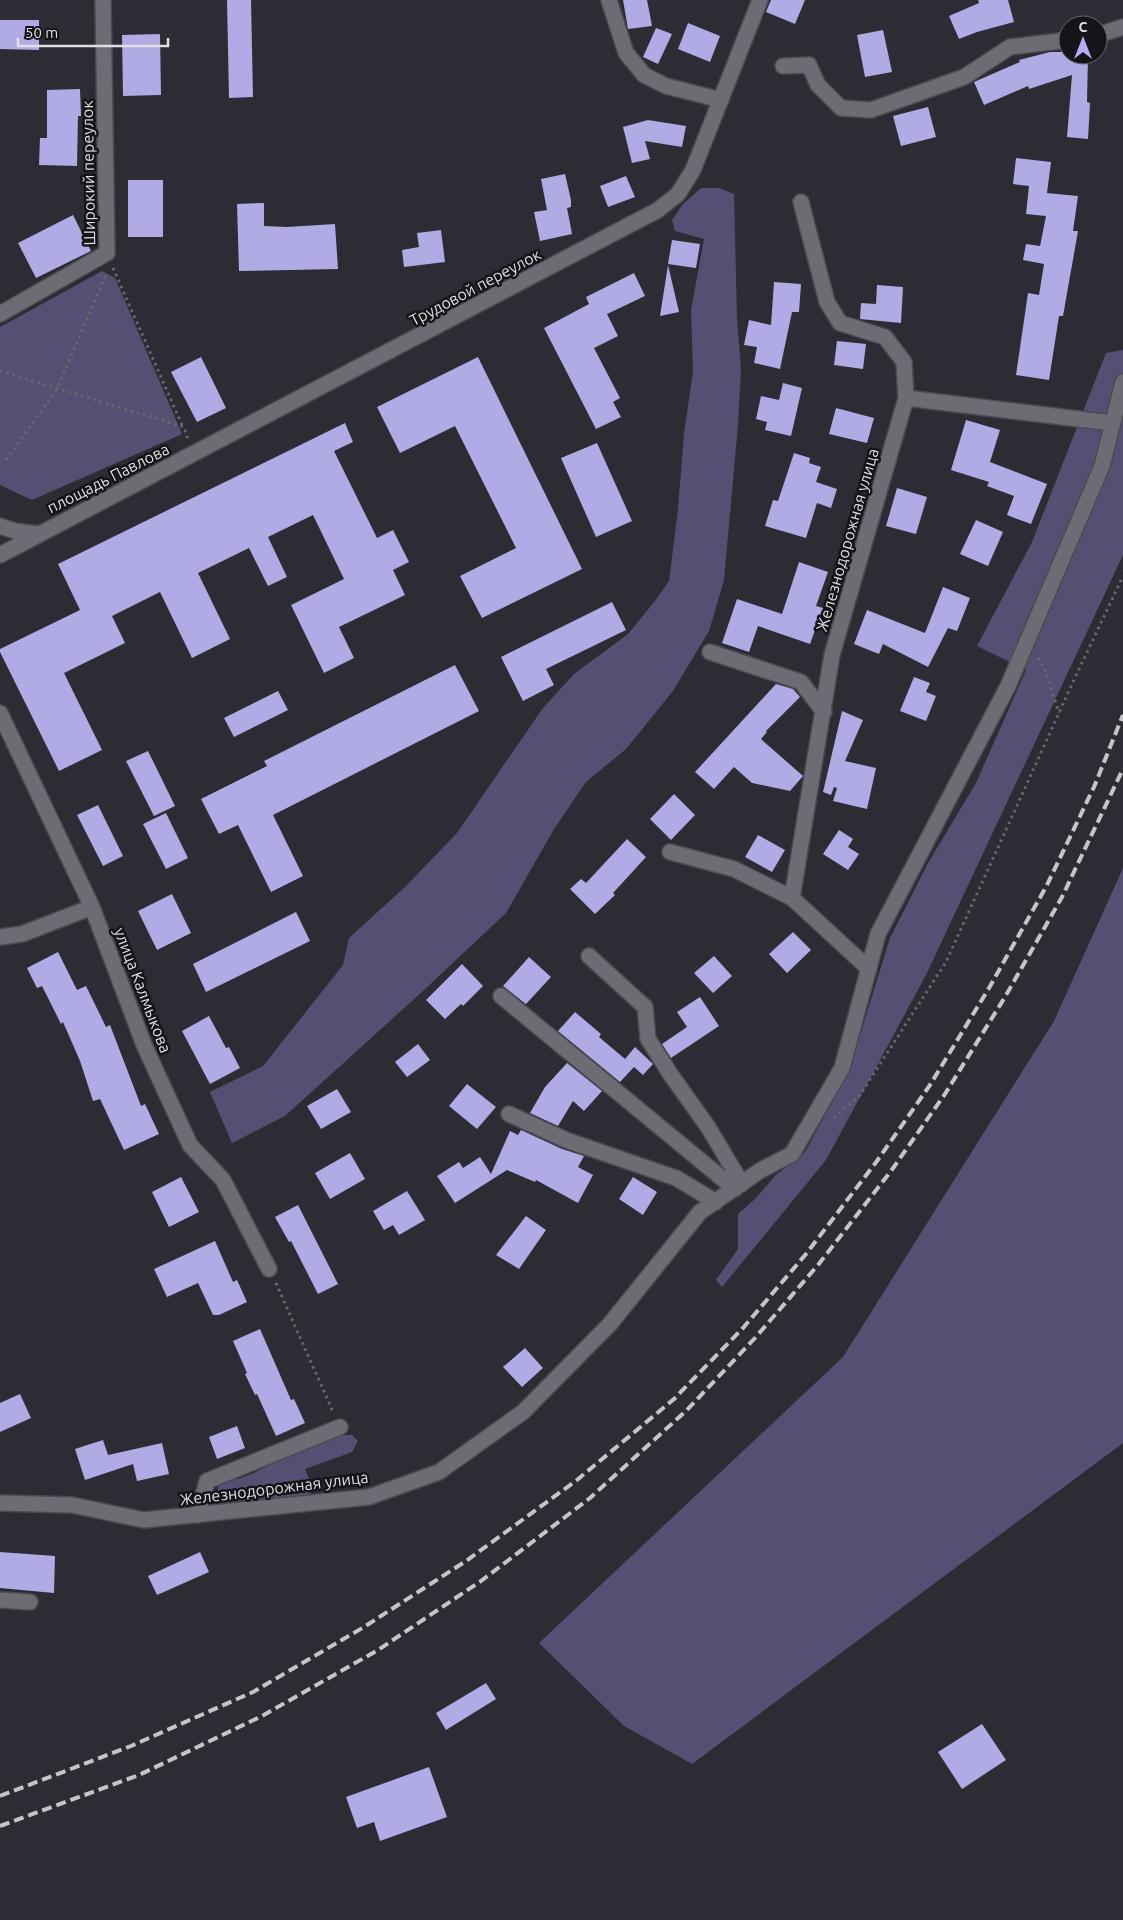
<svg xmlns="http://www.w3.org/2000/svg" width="1123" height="1920" font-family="Ubuntu,sans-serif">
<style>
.green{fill:#545073}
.building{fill:#b0aae5}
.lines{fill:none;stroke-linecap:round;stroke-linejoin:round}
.minor-casing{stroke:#4a4a50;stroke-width:18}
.path{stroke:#68676e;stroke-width:3;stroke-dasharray:2.5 4;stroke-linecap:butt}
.minor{stroke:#6d6c75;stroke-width:15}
.rail{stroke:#c4c4c9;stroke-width:4;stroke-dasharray:10 5;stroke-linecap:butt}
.labels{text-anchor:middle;stroke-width:5;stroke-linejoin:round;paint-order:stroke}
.street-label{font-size:16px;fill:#dfdfe4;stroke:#151519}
</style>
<rect width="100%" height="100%" fill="#2d2c34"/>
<path class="green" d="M 701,188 L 719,188 L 734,194 L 737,319 L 741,369 L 738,425 L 724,580 L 709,631 L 673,691 L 626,749 L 586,782 L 554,829 L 506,913 L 423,991 L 285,1116 L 232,1143 L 210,1092 L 263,1066 L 343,965 L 349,938 L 405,887 L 457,833 L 543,708 L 574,674 L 628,634 L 655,601 L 669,581 L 678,509 L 684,433 L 693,372 L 691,310 L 704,239 L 675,231 L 672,220 L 683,204 Z
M 102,271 L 115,278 L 182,434 L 32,500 L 0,485 L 0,327 Z
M 1123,350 L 1123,555 L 926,975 L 826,1160 L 722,1287 L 716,1280 L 738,1249 L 738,1214 L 756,1198 L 776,1175 L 805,1152 L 849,1071 L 890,938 L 928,863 L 976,783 L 1026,670 L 977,646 L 1032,542 L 1106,353 Z
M 1123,868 L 1123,1443 L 692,1764 L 624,1726 L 539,1643 L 843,1357 L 1054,1021 Z
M 338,1435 L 352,1435 L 358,1441 L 352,1452 L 305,1469 L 312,1486 L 309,1500 L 248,1500 L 227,1504 L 215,1503 L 219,1484 L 225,1480 L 238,1479 L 254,1473 L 280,1459 Z"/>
<path class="building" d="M 227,0 L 251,0 L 253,97 L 229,98 Z
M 623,0 L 647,0 L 652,26 L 628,29 Z
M 771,0 L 805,0 L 795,24 L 766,12 Z
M 978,0 L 1008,0 L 1014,22 L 977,32 L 959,39 L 949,16 L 979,3 Z
M 0,20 L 39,20 L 39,50 L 0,49 Z
M 688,23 L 720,36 L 710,62 L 678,49 Z
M 656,28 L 672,34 L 658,64 L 643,57 Z
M 883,30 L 892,72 L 865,77 L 857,35 Z
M 160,34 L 161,95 L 123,96 L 122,35 Z
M 1050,52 L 1068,52 L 1068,55 L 1088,55 L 1087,102 L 1090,103 L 1088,139 L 1067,137 L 1072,75 L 1029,89 L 1028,86 L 984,105 L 974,82 L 1020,62 L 1019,60 Z
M 80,89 L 81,116 L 78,116 L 77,166 L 39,165 L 40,138 L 47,138 L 47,90 Z
M 928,107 L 936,137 L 901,146 L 893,116 Z
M 648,120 L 686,126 L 682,147 L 645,141 L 650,159 L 632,163 L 623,127 Z
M 1016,158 L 1051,162 L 1047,193 L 1078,196 L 1073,231 L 1078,231 L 1063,316 L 1059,316 L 1049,380 L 1016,375 L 1028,293 L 1039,295 L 1044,264 L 1023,260 L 1026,244 L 1040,246 L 1046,216 L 1026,214 L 1029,186 L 1013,184 Z
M 565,174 L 571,200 L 571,207 L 567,208 L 572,234 L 540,241 L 534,212 L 547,210 L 541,179 Z
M 626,176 L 635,197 L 608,207 L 600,186 Z
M 128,180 L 163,180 L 163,237 L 128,237 Z
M 264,203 L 264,226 L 287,227 L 335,224 L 338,269 L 239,271 L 237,204 Z
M 73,215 L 91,251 L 36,278 L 18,243 Z
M 441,230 L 445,262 L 404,267 L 402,250 L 419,247 L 417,233 Z
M 672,240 L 700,244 L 696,268 L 668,264 Z
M 668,265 L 679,312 L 660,316 Z
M 634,273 L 645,296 L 607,314 L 618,336 L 594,348 L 620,398 L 613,402 L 621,417 L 596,429 L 544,328 L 589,304 L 586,297 Z
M 774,282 L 801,284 L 799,312 L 792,312 L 780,369 L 754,363 L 757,347 L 744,345 L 749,320 L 771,325 Z
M 877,285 L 903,287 L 901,323 L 860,319 L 861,303 L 876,304 Z
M 837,341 L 866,344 L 863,369 L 834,365 Z
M 201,357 L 226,408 L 197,422 L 171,372 Z
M 478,357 L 582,569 L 482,618 L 460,576 L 516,548 L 455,426 L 400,453 L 377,407 Z
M 783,383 L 802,388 L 791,436 L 765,430 L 767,422 L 756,419 L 761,396 L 779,400 Z
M 836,408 L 874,418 L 867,443 L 829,434 Z
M 966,420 L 1000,430 L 990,462 L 1047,484 L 1031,524 L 1007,515 L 1014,496 L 987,486 L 989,482 L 951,470 Z
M 345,423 L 353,442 L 334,451 L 377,538 L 393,530 L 409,562 L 393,570 L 405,595 L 339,627 L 354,658 L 324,673 L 291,605 L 344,579 L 313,515 L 268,537 L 287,577 L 268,586 L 249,548 L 198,573 L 230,639 L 192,658 L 160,592 L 112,616 L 125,643 L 64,673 L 102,750 L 59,771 L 0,652 L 0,649 L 80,610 L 58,564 Z
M 597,443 L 632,521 L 596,537 L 561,458 Z
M 794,453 L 810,458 L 809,463 L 821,467 L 816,482 L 837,489 L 831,508 L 817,503 L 806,538 L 765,526 L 773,500 L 778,501 Z
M 897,488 L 927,497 L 916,534 L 886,526 Z
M 976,520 L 1003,532 L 988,566 L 960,554 Z
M 799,562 L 828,572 L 816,606 L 823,608 L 810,644 L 758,626 L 749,652 L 722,643 L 737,599 L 782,614 Z
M 943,587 L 970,598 L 957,631 L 948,628 L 928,667 L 883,644 L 879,654 L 854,644 L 867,610 L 925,633 Z
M 612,602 L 626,630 L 546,669 L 554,685 L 523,701 L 501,657 Z
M 455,665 L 479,711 L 273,815 L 303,876 L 271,892 L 238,825 L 219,834 L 201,799 L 267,766 L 264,761 Z
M 914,677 L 930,683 L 926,692 L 936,696 L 926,721 L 900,711 Z
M 776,684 L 793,689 L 800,697 L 766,731 L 767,732 L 761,739 L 803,776 L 790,791 L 752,783 L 734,767 L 714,789 L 695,772 Z
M 278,691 L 288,710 L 234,737 L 224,718 Z
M 842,711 L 863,720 L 845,761 L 876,768 L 867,809 L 833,801 L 837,788 L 834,787 L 831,795 L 823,792 Z
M 148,751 L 175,806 L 154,816 L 126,761 Z
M 674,794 L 695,815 L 671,840 L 650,819 Z
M 98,805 L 123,856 L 103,866 L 77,815 Z
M 166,813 L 188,858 L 166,869 L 143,824 Z
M 839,830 L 853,839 L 848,847 L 859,854 L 848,870 L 823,854 Z
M 758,835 L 785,850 L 772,872 L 745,857 Z
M 627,839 L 646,857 L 613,893 L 615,895 L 595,914 L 570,889 L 581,879 L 586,883 Z
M 172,894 L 191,933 L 157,950 L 138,911 Z
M 296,912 L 310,941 L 206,992 L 193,964 Z
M 793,932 L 811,950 L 787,973 L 769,954 Z
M 58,952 L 77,990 L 86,986 L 106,1027 L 110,1025 L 141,1106 L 145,1104 L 159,1134 L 124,1150 L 100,1099 L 93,1101 L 80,1061 L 63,1022 L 61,1024 L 42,986 L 37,988 L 27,968 Z
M 714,956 L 732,976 L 713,993 L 694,973 Z
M 529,957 L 551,977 L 526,1004 L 503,986 Z
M 462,964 L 483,986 L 463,1006 L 461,1004 L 445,1019 L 426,1000 Z
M 700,997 L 719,1026 L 671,1058 L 662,1044 L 687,1027 L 677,1012 Z
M 575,1012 L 601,1034 L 599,1037 L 625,1059 L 635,1047 L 653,1064 L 643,1075 L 634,1067 L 620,1082 L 558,1031 Z
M 209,1016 L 226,1048 L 229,1047 L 240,1068 L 210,1084 L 182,1031 Z
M 418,1044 L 430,1060 L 407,1077 L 395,1062 Z
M 567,1063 L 602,1091 L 584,1111 L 573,1101 L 558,1126 L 530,1113 L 545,1087 Z
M 467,1084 L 496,1107 L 477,1129 L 449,1106 Z
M 337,1089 L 351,1112 L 321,1129 L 307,1106 Z
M 521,1130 L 562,1149 L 584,1156 L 578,1167 L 593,1175 L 578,1203 L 536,1180 L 535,1182 L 507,1170 L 455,1203 L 437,1176 L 459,1162 L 463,1168 L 480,1157 L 491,1174 L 510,1131 L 518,1135 Z
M 350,1153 L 365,1179 L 330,1199 L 315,1173 Z
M 181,1177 L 199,1212 L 169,1227 L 152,1192 Z
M 633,1177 L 657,1192 L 643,1215 L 619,1199 Z
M 407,1191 L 425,1220 L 399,1235 L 393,1225 L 384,1230 L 373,1211 Z
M 298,1205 L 338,1284 L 318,1294 L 291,1241 L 289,1242 L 275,1217 Z
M 526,1216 L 546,1230 L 519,1269 L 496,1255 Z
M 215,1241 L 233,1282 L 237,1280 L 247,1302 L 219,1315 L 213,1315 L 198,1283 L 167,1297 L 154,1269 Z
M 260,1329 L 291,1400 L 294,1399 L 305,1423 L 276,1436 L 257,1394 L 255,1395 L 245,1374 L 247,1373 L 233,1341 Z
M 525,1348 L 543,1368 L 522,1387 L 503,1367 Z
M 20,1394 L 31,1418 L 0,1432 L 0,1403 Z
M 237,1426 L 245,1448 L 217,1459 L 209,1437 Z
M 103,1440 L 108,1455 L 162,1443 L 169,1474 L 137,1481 L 133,1464 L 85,1480 L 75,1449 Z
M 0,1552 L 55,1556 L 54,1593 L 0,1588 Z
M 200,1552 L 209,1572 L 157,1595 L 148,1576 Z
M 486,1683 L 496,1699 L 446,1730 L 436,1713 Z
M 982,1724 L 1006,1760 L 962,1789 L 938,1752 Z
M 429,1767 L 447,1817 L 380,1841 L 374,1822 L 357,1828 L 346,1797 Z"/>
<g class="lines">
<defs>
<path id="minor" d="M 609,0 L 626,53 L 644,75 L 666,86 L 721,100
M 1098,35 L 1123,27
M 783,66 L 809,65 L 818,85 L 841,108 L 871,110 L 964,77 L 1010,47 L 1068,40
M 801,202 L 827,302 L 840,323 L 885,337 L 904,362 L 906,398
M 0,314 L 107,253 L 103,0
M 0,526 L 15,531 L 38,534
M 0,555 L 658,210 L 678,194 L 693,170 L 760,0
M 710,652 L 801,682 L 824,712
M 0,713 L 92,907 L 144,1045 L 190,1145 L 223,1180 L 269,1269
M 670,852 L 734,869 L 792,898 L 869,969
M 792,898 L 832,655 L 906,398 L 1112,423
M 0,937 L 22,934 L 92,907
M 589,956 L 645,1007 L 648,1039 L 671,1075 L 708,1127 L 742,1184
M 501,996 L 735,1189
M 509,1114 L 566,1140 L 676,1178 L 716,1202
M 0,1503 L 72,1505 L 144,1520 L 369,1497 L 439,1472 L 523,1412 L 610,1324 L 700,1212 L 761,1170 L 792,1154 L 842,1068 L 878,934 L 1008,686 L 1102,466 L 1123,382
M 198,1515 L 207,1481 L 340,1427
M 0,1600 L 30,1602"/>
</defs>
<use href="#minor" class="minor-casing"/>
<path class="path" d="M 113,268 L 183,427
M 0,371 L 184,427 L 188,439
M 6,460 L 57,389 L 107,273
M 1038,658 L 1046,672 L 1059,713
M 834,1118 L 860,1095 L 946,962 L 1073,682 L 1123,576
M 276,1283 L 333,1412"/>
<use href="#minor" class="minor"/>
<path class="rail" d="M 0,1796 L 131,1746 L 253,1692 L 364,1627 L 466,1561 L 577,1480 L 674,1399 L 743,1328 L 806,1254 L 877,1161 L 930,1085 L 989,988 L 1046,887 L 1094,787 L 1123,715
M 0,1826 L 139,1775 L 262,1716 L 378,1650 L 481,1581 L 590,1498 L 687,1410 L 755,1338 L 818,1265 L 891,1171 L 945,1094 L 1005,997 L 1062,897 L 1123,769"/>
</g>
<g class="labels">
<g class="street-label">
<text transform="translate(88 173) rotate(-91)" y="6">Широкий переулок</text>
<text transform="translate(475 287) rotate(-28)" y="6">Трудовой переулок</text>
<text transform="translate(108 478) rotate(-27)" y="6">площадь Павлова</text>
<text transform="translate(847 540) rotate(-74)" y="6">Железнодорожная улица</text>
<text transform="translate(143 990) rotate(69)" y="6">улица Калмыкова</text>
<text transform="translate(274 1488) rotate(-7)" y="6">Железнодорожная улица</text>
</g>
</g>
<g transform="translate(1083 40)"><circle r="24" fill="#151519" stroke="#66666a"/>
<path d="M0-4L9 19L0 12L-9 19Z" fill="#b5acf8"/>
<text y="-8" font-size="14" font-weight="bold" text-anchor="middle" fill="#dfdfe4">С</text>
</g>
<path d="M18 38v8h150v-8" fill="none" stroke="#dfdfe4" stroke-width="2.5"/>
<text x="25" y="38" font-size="15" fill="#dfdfe4" stroke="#151519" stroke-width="4" paint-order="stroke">50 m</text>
</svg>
